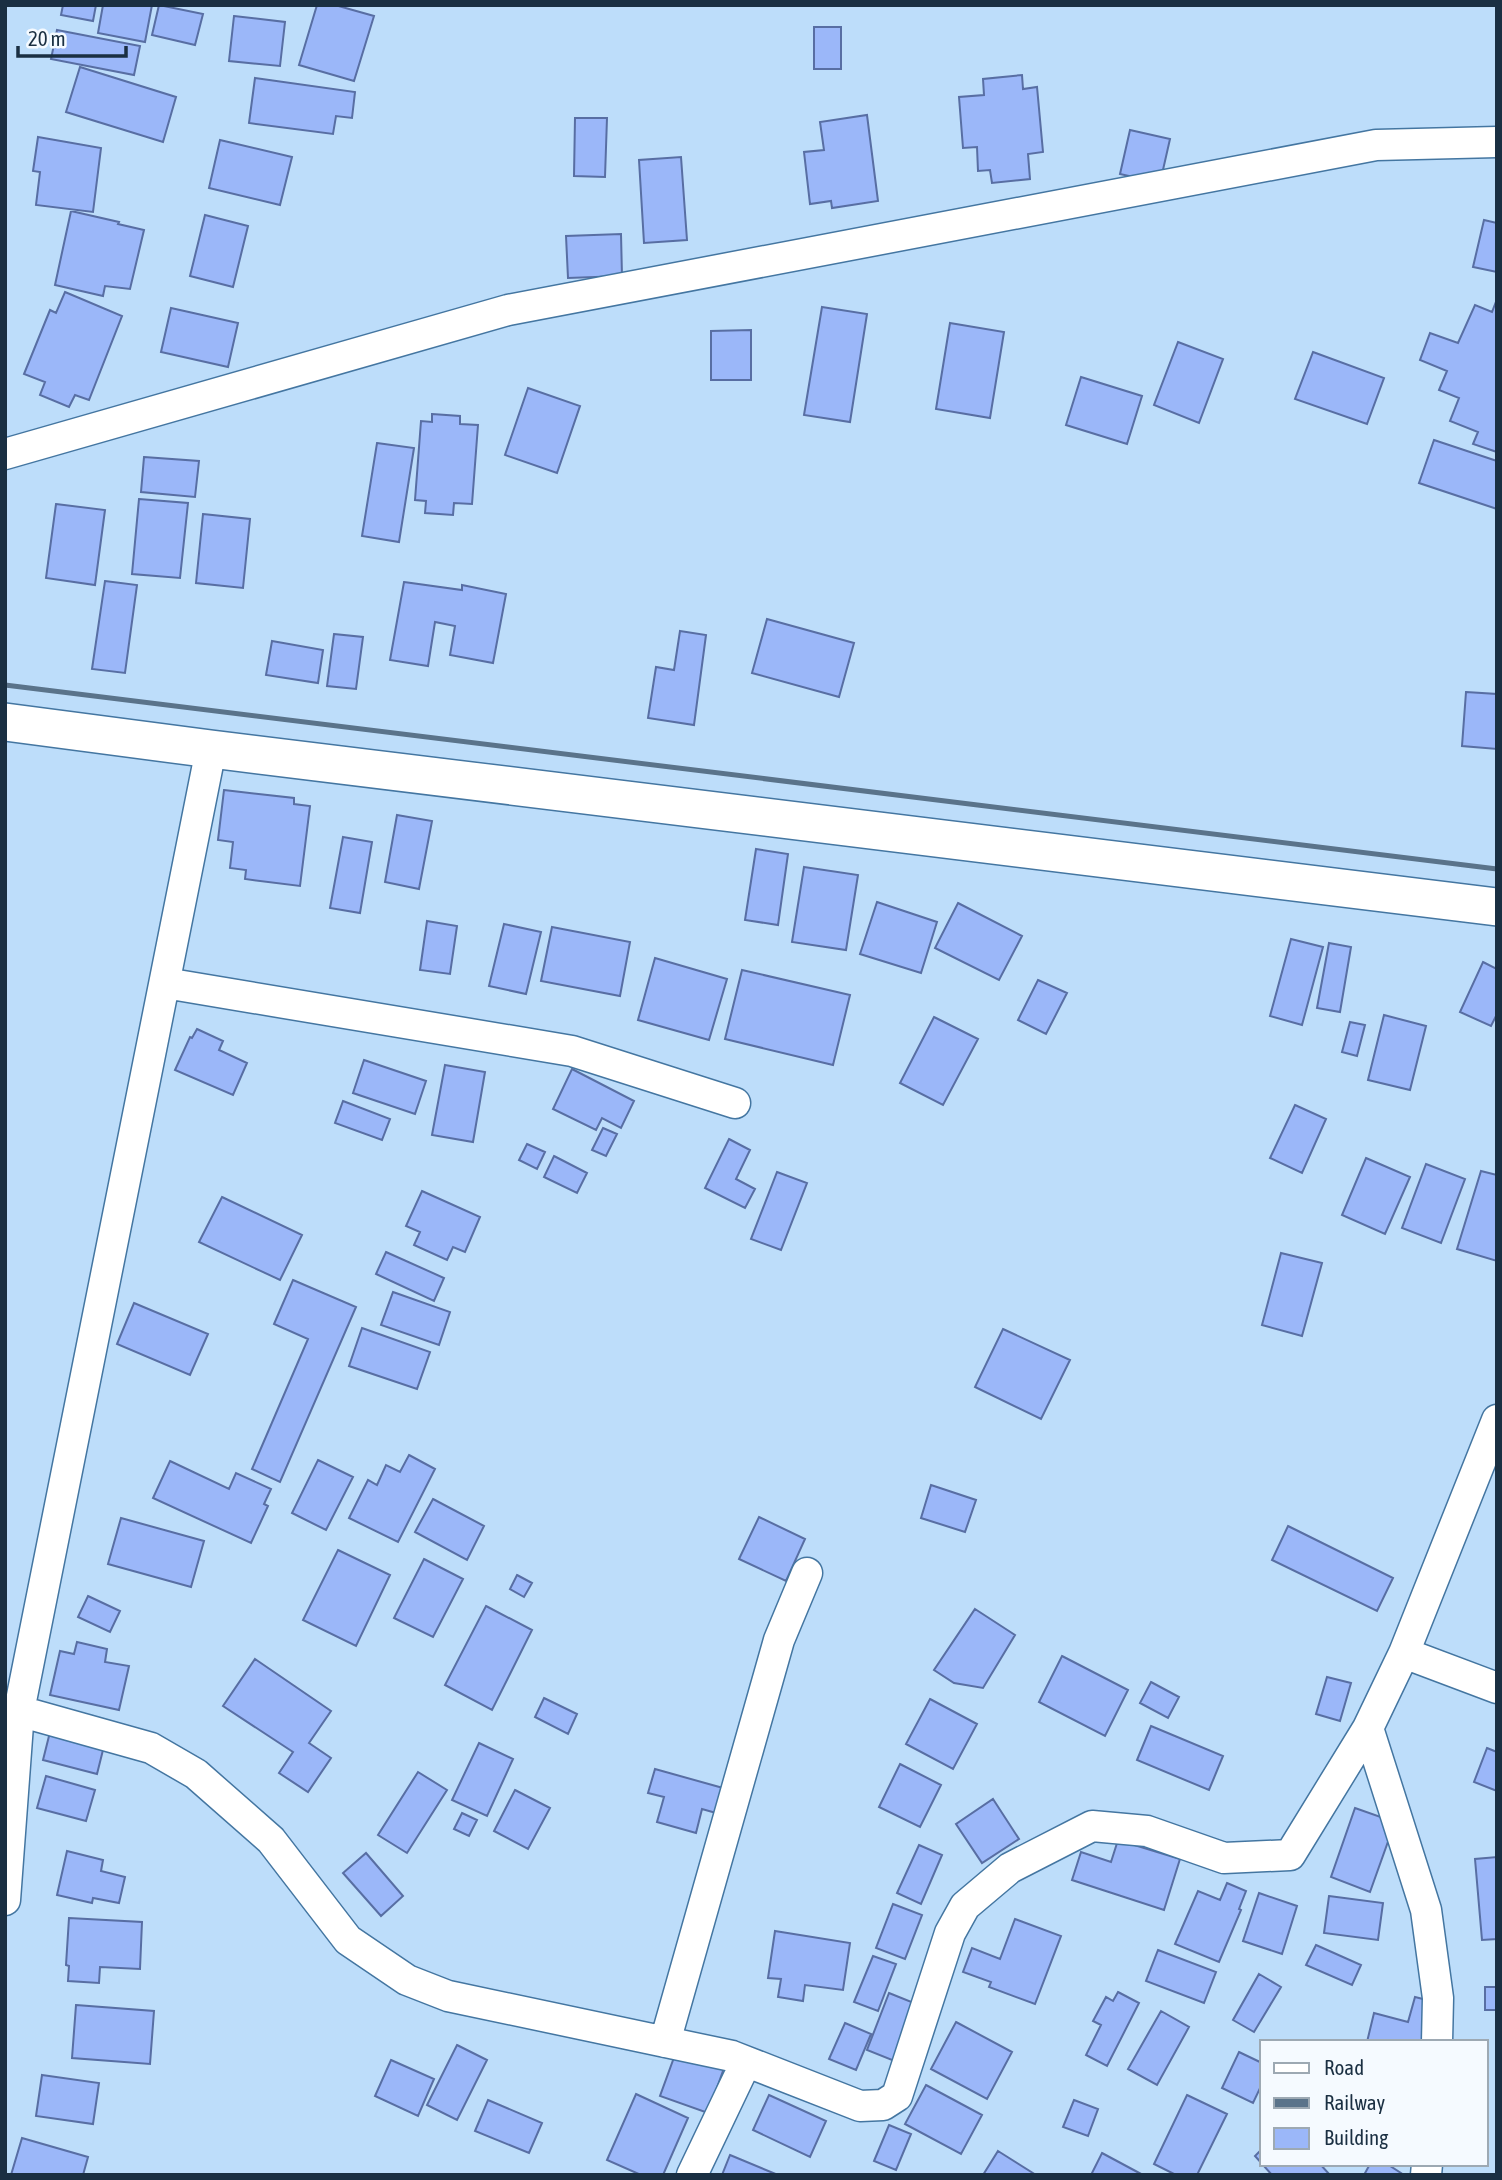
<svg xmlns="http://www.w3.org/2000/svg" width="1502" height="2180" font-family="'Asap Condensed',sans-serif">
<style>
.building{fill:#9bb7f9;stroke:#586ea3;stroke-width:2}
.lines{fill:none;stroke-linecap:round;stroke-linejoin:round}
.minor-casing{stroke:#4476a1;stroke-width:33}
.tertiary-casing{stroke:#4476a1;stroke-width:40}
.minor{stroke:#fff;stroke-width:30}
.tertiary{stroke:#fff;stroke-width:37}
.rail{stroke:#5a738a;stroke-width:5}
</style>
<rect width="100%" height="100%" fill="#bdddfa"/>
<path class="building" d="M 63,5 L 96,5 L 93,21 L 61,15 Z
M 103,5 L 152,5 L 145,42 L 98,33 Z
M 159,5 L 203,14 L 195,45 L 152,35 Z
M 317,5 L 335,5 L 374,16 L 354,81 L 299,65 Z
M 234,16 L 285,22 L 280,66 L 229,61 Z
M 814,27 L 841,27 L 841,69 L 814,69 Z
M 57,30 L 140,46 L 134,75 L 51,59 Z
M 80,67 L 176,97 L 163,142 L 66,112 Z
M 1022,75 L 1023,89 L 1037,87 L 1043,152 L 1028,154 L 1030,179 L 992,183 L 990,170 L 978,171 L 977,147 L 963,148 L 959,97 L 984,95 L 983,79 Z
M 255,78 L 355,92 L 352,118 L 336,116 L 333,134 L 249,123 Z
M 867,115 L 878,201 L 832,208 L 831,201 L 810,204 L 804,152 L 824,150 L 820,122 Z
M 575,118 L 607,118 L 605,177 L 574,176 Z
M 1130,130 L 1170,139 L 1160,183 L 1120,174 Z
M 38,137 L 101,148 L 93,212 L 36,205 L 40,172 L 33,171 Z
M 220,140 L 292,157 L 280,205 L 209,188 Z
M 681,157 L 687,240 L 644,243 L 639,160 Z
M 71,211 L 119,222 L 118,224 L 144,230 L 130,289 L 105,286 L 103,296 L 55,285 Z
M 205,215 L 248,226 L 233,287 L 190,276 Z
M 1484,220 L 1497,223 L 1497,272 L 1473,267 Z
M 621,234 L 622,276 L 568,278 L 566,236 Z
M 65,292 L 122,316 L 89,400 L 75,395 L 69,407 L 40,395 L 45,382 L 24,374 L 50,310 L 56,313 Z
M 1497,299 L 1497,452 L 1473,444 L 1478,432 L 1450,421 L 1459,398 L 1439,390 L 1447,371 L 1420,360 L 1430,333 L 1458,343 L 1475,305 L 1492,312 Z
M 822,307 L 867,314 L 850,422 L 804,415 Z
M 171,308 L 238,323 L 228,367 L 161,352 Z
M 950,323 L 1004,332 L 990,418 L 936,409 Z
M 751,330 L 751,380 L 711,380 L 711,331 Z
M 1178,342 L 1223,359 L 1199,423 L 1154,405 Z
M 1313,352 L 1384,378 L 1367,424 L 1295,399 Z
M 1081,377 L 1142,396 L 1127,444 L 1066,425 Z
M 528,388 L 580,406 L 557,473 L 505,455 Z
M 432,414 L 460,416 L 460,424 L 478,425 L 472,504 L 454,503 L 453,515 L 425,513 L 426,501 L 415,500 L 421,421 L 432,422 Z
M 1434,440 L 1497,461 L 1497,509 L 1419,483 Z
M 377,443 L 414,448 L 399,542 L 362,536 Z
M 144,457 L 199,461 L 195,497 L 141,492 Z
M 139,499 L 188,503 L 180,578 L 132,574 Z
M 56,504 L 105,510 L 95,585 L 46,578 Z
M 203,514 L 250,519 L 243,588 L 196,583 Z
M 105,581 L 137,585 L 125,673 L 92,669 Z
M 404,582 L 462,590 L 462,585 L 506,594 L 493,663 L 450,655 L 455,626 L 435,622 L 428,666 L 390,660 Z
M 767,619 L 854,643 L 839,697 L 752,673 Z
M 680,631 L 706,635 L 694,725 L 648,718 L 656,667 L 674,670 Z
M 334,634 L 363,637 L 356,689 L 327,686 Z
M 272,641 L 323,650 L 318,683 L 266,675 Z
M 1466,692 L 1497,694 L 1497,749 L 1462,746 Z
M 224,790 L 294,798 L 294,804 L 310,806 L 300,886 L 245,879 L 246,870 L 230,868 L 233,842 L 218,840 Z
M 397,815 L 432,821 L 419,889 L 385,882 Z
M 343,837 L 372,842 L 360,913 L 330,908 Z
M 756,849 L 788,854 L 778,925 L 745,920 Z
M 804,867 L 858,875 L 846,950 L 792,942 Z
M 877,902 L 937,922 L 921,973 L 860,954 Z
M 958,903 L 1022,936 L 999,980 L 935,948 Z
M 427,921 L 457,926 L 450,974 L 420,970 Z
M 504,924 L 541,932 L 526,994 L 489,986 Z
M 552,927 L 630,942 L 620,996 L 541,981 Z
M 1291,939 L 1323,947 L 1302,1025 L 1270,1016 Z
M 1329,943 L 1351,947 L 1340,1012 L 1317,1008 Z
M 655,958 L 727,979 L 709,1040 L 638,1020 Z
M 1483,962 L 1497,969 L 1497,1014 L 1491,1026 L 1460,1012 Z
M 742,970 L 850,995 L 833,1065 L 725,1039 Z
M 1038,980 L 1067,993 L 1046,1034 L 1018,1020 Z
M 1384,1015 L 1426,1026 L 1410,1090 L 1368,1080 Z
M 934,1017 L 978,1039 L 943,1105 L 900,1083 Z
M 1350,1022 L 1365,1025 L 1357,1056 L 1342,1052 Z
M 197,1029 L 223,1041 L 219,1050 L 247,1063 L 233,1095 L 175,1070 L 190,1037 L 192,1038 Z
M 364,1060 L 426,1081 L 415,1114 L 353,1093 Z
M 445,1065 L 485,1072 L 473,1142 L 432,1135 Z
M 572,1069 L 634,1101 L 621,1128 L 602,1118 L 596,1130 L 553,1109 Z
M 343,1101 L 390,1119 L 382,1140 L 335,1123 Z
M 1295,1105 L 1326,1119 L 1302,1173 L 1270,1158 Z
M 603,1128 L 617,1134 L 606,1156 L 592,1150 Z
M 729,1139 L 750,1150 L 736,1179 L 755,1189 L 745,1208 L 705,1188 Z
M 527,1144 L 545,1152 L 537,1169 L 519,1160 Z
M 554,1156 L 587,1173 L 577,1193 L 544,1177 Z
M 1366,1158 L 1410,1177 L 1385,1234 L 1342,1215 Z
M 1426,1164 L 1465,1179 L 1441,1243 L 1402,1228 Z
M 1481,1171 L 1497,1175 L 1497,1261 L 1457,1249 Z
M 777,1172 L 807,1183 L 781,1250 L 751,1239 Z
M 422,1191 L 480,1217 L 465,1252 L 453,1247 L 447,1260 L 414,1245 L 420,1232 L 406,1226 Z
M 222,1197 L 302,1235 L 280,1280 L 199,1242 Z
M 386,1252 L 444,1278 L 434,1301 L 376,1274 Z
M 1281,1253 L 1322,1263 L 1302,1336 L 1262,1325 Z
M 293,1280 L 356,1307 L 280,1482 L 252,1469 L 308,1339 L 274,1324 Z
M 393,1292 L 450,1312 L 439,1345 L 381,1325 Z
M 134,1303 L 208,1334 L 190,1375 L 117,1344 Z
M 362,1328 L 430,1352 L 417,1389 L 349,1366 Z
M 1003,1329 L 1070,1360 L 1041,1419 L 975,1387 Z
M 409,1455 L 435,1469 L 398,1542 L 349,1518 L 368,1480 L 377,1485 L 386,1465 L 400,1472 Z
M 318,1460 L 353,1477 L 326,1530 L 292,1513 Z
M 170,1461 L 229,1489 L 236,1473 L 271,1489 L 264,1504 L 268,1506 L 251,1543 L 153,1498 Z
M 931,1485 L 976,1500 L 965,1532 L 921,1518 Z
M 433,1499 L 484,1526 L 467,1560 L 415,1532 Z
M 759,1517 L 805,1539 L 786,1581 L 739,1559 Z
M 121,1518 L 204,1541 L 191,1587 L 108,1564 Z
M 1288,1526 L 1393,1578 L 1377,1611 L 1272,1560 Z
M 338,1550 L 390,1575 L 356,1646 L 303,1620 Z
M 424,1559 L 463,1579 L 433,1637 L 394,1618 Z
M 517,1575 L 532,1583 L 524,1597 L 510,1589 Z
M 88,1596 L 120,1611 L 110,1632 L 78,1617 Z
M 486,1606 L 532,1630 L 492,1710 L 445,1685 Z
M 975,1609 L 1015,1635 L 983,1688 L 954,1683 L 934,1670 Z
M 77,1642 L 107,1649 L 105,1662 L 129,1666 L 119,1710 L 50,1695 L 60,1651 L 74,1654 Z
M 1062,1656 L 1128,1690 L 1105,1736 L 1039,1702 Z
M 255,1659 L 331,1711 L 309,1743 L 331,1758 L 308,1792 L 279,1773 L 293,1752 L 223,1706 Z
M 1327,1677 L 1351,1683 L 1340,1721 L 1316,1714 Z
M 1151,1682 L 1179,1697 L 1168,1718 L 1140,1703 Z
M 544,1698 L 577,1714 L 568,1734 L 535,1717 Z
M 930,1699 L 977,1724 L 953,1769 L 906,1744 Z
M 1151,1726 L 1223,1756 L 1209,1790 L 1137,1760 Z
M 50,1732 L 104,1746 L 97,1774 L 43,1760 Z
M 479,1743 L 513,1759 L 487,1816 L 452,1800 Z
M 1487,1748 L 1497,1752 L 1497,1791 L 1474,1782 Z
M 900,1764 L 941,1785 L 920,1827 L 879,1807 Z
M 655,1769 L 723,1788 L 716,1813 L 702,1809 L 696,1833 L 657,1822 L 664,1797 L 648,1793 Z
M 418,1772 L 447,1790 L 407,1853 L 378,1835 Z
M 46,1776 L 95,1790 L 86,1821 L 37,1808 Z
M 515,1790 L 550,1808 L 528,1849 L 494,1831 Z
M 993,1799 L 1019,1839 L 982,1863 L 956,1824 Z
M 1355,1808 L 1395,1822 L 1370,1892 L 1331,1877 Z
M 462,1813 L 477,1820 L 469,1836 L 454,1829 Z
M 1118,1840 L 1180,1859 L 1164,1910 L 1072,1880 L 1081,1852 L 1111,1862 Z
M 919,1845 L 942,1855 L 921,1904 L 897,1893 Z
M 67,1851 L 103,1860 L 101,1871 L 125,1877 L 119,1903 L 93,1898 L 92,1903 L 57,1895 Z
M 366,1853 L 403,1896 L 381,1916 L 343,1873 Z
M 1497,1857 L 1497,1939 L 1482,1940 L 1475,1859 Z
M 1227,1883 L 1246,1891 L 1239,1909 L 1241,1910 L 1219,1962 L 1175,1944 L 1198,1891 L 1220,1900 Z
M 1259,1893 L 1297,1906 L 1282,1954 L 1243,1941 Z
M 1329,1896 L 1383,1903 L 1378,1940 L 1324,1933 Z
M 893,1904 L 922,1915 L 905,1959 L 876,1948 Z
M 69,1918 L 142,1922 L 140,1969 L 100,1967 L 99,1983 L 68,1981 L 69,1966 L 66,1965 Z
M 1015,1919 L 1061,1936 L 1035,2004 L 989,1987 L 991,1982 L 963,1972 L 972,1948 L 1000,1959 Z
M 775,1931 L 850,1943 L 843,1990 L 805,1985 L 803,2001 L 778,1997 L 781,1979 L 768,1978 Z
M 1316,1945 L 1361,1965 L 1352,1985 L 1306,1965 Z
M 1158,1950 L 1216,1972 L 1204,2003 L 1146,1981 Z
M 873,1956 L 896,1964 L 878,2011 L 854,2002 Z
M 1259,1974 L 1281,1987 L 1254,2032 L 1233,2020 Z
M 1485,1987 L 1497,1987 L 1497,2010 L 1485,2010 Z
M 1118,1992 L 1139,2003 L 1107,2066 L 1086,2055 L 1101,2025 L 1093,2021 L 1106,1997 L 1113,2001 Z
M 889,1993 L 919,2005 L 897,2062 L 867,2050 Z
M 1415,1997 L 1435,2002 L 1424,2042 L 1367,2042 L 1374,2013 L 1408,2022 Z
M 76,2005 L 154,2011 L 150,2064 L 72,2058 Z
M 1161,2011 L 1189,2027 L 1157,2085 L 1128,2069 Z
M 956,2022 L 1012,2052 L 987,2099 L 931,2069 Z
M 845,2023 L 871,2034 L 856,2070 L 829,2059 Z
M 457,2045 L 487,2060 L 457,2120 L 427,2105 Z
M 676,2052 L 724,2068 L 708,2113 L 660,2096 Z
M 1239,2052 L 1262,2063 L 1262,2084 L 1253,2103 L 1222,2088 Z
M 391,2060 L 434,2079 L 418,2116 L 375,2096 Z
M 42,2075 L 99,2083 L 93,2124 L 36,2116 Z
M 926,2085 L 982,2115 L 961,2154 L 905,2124 Z
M 636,2094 L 688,2118 L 663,2175 L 641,2175 L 607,2160 Z
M 769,2095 L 826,2121 L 810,2157 L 753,2130 Z
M 1187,2095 L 1227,2114 L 1197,2175 L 1176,2175 L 1154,2164 Z
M 488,2100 L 542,2123 L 529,2153 L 475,2131 Z
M 1074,2100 L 1098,2109 L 1088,2136 L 1063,2127 Z
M 889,2125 L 911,2134 L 896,2170 L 874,2161 Z
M 22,2138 L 88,2157 L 83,2175 L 11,2175 Z
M 1262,2149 L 1262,2164 L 1320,2164 L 1330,2175 L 1272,2175 L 1255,2156 Z
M 998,2151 L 1036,2175 L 983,2175 Z
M 1102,2153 L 1143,2175 L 1091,2175 Z
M 730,2155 L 778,2175 L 722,2175 Z
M 1370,2164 L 1387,2164 L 1404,2175 L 1364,2175 Z"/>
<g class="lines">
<defs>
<path id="minor" d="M 5,454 L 508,310 L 1376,145 L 1497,142
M 165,983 L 572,1051 L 735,1103
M 1404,1653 L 1497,1688
M 19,1711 L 151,1748 L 196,1774 L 271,1840 L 348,1940 L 407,1980 L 448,1996 L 732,2056 L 860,2106 L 883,2105 L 897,2096 L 950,1933 L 965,1906 L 1010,1868 L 1092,1826 L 1147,1831 L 1224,1858 L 1290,1855 L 1368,1728 L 1404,1653 L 1497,1420
M 1368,1728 L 1426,1910 L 1438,1998 L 1437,2042
M 5,1900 L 19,1711 L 211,749
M 665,2042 L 779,1640 L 807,1573
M 692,2175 L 746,2062
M 1426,2175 L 1427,2164"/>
<path id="tertiary" d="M 5,722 L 211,749 L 1497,907"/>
</defs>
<use href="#minor" class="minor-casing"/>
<use href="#tertiary" class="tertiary-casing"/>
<use href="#minor" class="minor"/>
<use href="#tertiary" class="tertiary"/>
<path class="rail" d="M 5,685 L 1497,869"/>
</g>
<rect width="1502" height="2180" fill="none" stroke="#1a2f42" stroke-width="14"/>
<rect x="1260" y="2040" width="228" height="126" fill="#f5faff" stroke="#9da9b3" stroke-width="2"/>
<rect x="1274" y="2063" width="35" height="10" fill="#ffffff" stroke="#9da9b3" stroke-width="2"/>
<text x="1324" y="2075" font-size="21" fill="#1a2f42">Road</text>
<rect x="1274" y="2098" width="35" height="10" fill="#5a738a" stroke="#9da9b3" stroke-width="2"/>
<text x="1324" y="2110" font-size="21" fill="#1a2f42">Railway</text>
<rect x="1274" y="2128" width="35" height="21" fill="#9bb7f9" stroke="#9da9b3" stroke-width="2"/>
<text x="1324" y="2145" font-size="21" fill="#1a2f42">Building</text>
<path d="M18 46v10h108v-10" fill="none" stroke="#1a2f42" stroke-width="3.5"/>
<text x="28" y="46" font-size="21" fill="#1a2f42" stroke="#f5faff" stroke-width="5" paint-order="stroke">20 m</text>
</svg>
